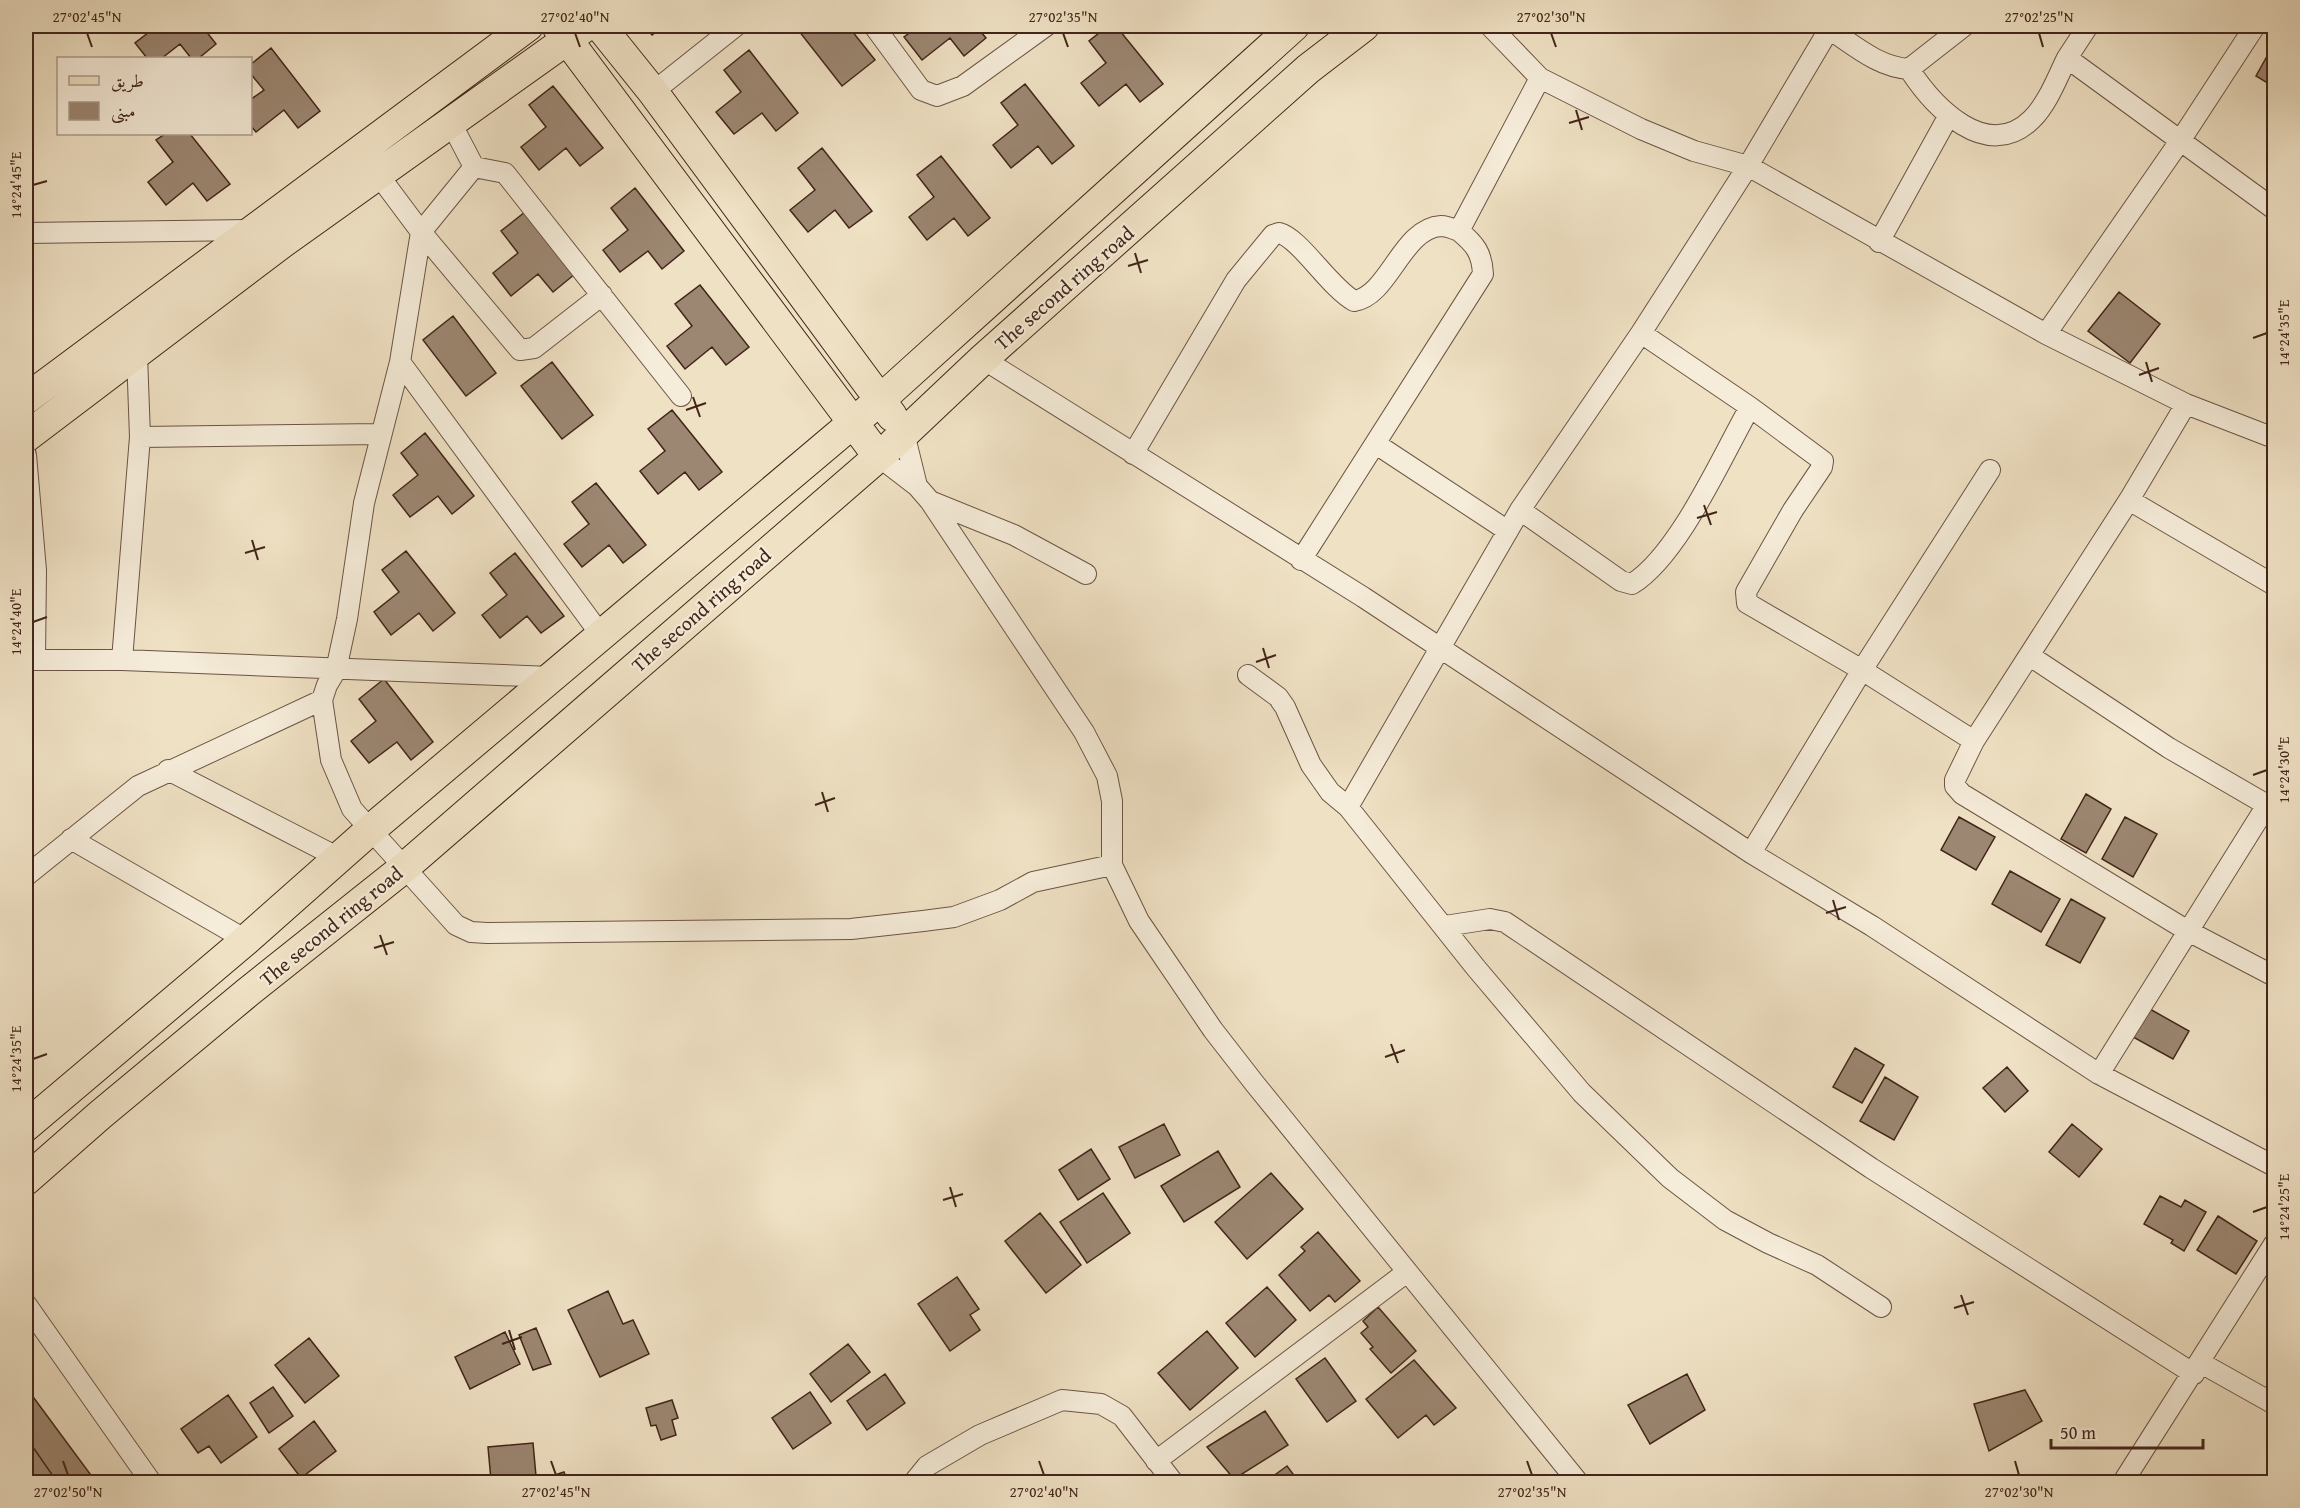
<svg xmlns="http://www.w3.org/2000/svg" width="2300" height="1508" font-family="'Gentium Book Plus',Amiri,serif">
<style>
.building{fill:#9c8772;stroke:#42251a;stroke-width:1.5}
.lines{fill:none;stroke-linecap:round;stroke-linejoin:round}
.street-casing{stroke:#6d5444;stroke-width:22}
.primary-casing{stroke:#42251a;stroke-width:32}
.street{stroke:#f5ecd9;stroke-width:20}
.primary{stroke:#efe1c4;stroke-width:30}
.ticks{fill:none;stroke:#42251a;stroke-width:2}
.labels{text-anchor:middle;stroke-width:4.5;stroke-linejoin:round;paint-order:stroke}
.street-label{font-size:20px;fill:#42251a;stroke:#f5ecd9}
.neatline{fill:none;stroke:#42251a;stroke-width:2}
.ticks-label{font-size:15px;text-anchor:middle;fill:#42251a}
</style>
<rect width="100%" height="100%" fill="#efe1c4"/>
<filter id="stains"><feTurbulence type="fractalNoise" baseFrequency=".00333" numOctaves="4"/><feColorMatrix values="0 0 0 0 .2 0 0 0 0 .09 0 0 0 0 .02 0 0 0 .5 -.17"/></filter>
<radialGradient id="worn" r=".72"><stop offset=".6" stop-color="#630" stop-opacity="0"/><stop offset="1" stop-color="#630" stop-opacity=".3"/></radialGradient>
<path class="building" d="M 157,26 L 202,26 L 216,44 L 199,58 L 191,58 L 180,44 L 162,58 L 147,58 L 135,43 Z
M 645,26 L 664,26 L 652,35 Z
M 795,26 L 848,26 L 875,60 L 842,86 Z
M 919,26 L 976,26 L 986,38 L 964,56 L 950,38 L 922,60 L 904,37 Z
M 1108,26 L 1116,26 L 1163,84 L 1140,102 L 1126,84 L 1099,106 L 1081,83 L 1106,63 L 1089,41 Z
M 271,48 L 320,111 L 298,128 L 284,110 L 256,132 L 250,125 L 250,100 L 264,90 L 250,73 L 250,65 Z
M 2271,49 L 2274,51 L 2274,87 L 2256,76 Z
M 749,50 L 798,113 L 776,131 L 762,113 L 734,134 L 716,112 L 741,92 L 724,70 Z
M 1025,84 L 1074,146 L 1052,164 L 1038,146 L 1011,168 L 993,145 L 1018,125 L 1001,103 Z
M 553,86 L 603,148 L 580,166 L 566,148 L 539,170 L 521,147 L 546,127 L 529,105 Z
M 165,134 L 190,134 L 230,184 L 207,201 L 193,183 L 166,205 L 148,182 L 173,162 L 156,140 Z
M 822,148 L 872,211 L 849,228 L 835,210 L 808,232 L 790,210 L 815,190 L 798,168 Z
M 941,156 L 990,218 L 968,236 L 954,218 L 927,240 L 909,217 L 934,197 L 917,175 Z
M 635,188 L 684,251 L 662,269 L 648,251 L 620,272 L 603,250 L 628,230 L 611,208 Z
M 525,212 L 575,274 L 553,292 L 538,274 L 511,296 L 493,273 L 518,253 L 501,231 Z
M 700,285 L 749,347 L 726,365 L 712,347 L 685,369 L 667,346 L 692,326 L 675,304 Z
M 2119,292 L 2160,324 L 2130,363 L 2088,331 Z
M 453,316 L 496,373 L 466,396 L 423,340 Z
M 552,362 L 593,415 L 562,439 L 521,386 Z
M 672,410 L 722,472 L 699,490 L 685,472 L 658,494 L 640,471 L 665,451 L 648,429 Z
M 425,433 L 474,496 L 452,514 L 438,496 L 410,517 L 393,495 L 418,475 L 401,453 Z
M 596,483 L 646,545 L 623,563 L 609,545 L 582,567 L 564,544 L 589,524 L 572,502 Z
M 406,551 L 455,613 L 433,631 L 419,613 L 391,635 L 374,612 L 399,592 L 382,570 Z
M 515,553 L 564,616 L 541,633 L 527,616 L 500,638 L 482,615 L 507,595 L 490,573 Z
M 384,679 L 433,742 L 411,760 L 397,742 L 369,763 L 351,741 L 376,721 L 359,699 Z
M 2086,794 L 2111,809 L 2086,853 L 2061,839 Z
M 1959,817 L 1995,837 L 1976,870 L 1941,850 Z
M 2125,817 L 2157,834 L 2133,877 L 2102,859 Z
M 2010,871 L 2060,899 L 2041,932 L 1992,904 Z
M 2071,899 L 2105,918 L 2080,963 L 2046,945 Z
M 2148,1008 L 2189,1031 L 2173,1059 L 2133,1037 Z
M 1855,1048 L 1884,1065 L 1862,1103 L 1833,1087 Z
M 2007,1067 L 2028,1091 L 2005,1112 L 1983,1088 Z
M 1885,1077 L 1918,1097 L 1894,1140 L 1860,1121 Z
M 1164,1124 L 1180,1155 L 1135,1178 L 1119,1147 Z
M 2072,1124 L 2102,1149 L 2079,1177 L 2049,1152 Z
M 1091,1149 L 1110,1179 L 1078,1200 L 1059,1170 Z
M 1218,1151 L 1240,1187 L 1184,1222 L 1161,1186 Z
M 1271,1173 L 1303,1209 L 1247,1259 L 1215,1222 Z
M 1103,1193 L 1130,1233 L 1087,1263 L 1060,1222 Z
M 2160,1196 L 2181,1207 L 2185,1200 L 2206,1212 L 2184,1251 L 2171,1243 L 2173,1240 L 2144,1224 Z
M 1040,1213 L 1081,1265 L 1046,1293 L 1005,1241 Z
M 2218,1216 L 2257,1241 L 2236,1274 L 2197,1250 Z
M 1318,1232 L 1360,1281 L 1335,1302 L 1329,1295 L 1310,1311 L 1279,1275 L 1305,1251 L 1301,1247 Z
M 957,1277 L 979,1309 L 970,1315 L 980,1330 L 950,1351 L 918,1304 Z
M 1267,1287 L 1296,1320 L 1255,1357 L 1226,1323 Z
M 608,1291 L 623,1324 L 633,1320 L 649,1354 L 600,1377 L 568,1310 Z
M 1378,1307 L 1416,1351 L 1391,1373 L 1370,1349 L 1373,1347 L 1361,1333 L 1368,1327 L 1363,1321 Z
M 536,1328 L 551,1364 L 533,1370 L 519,1335 Z
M 1207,1331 L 1238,1368 L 1190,1410 L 1158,1373 Z
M 505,1332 L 520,1364 L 470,1389 L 455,1357 Z
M 309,1338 L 339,1376 L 305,1403 L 275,1365 Z
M 848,1344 L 870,1372 L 831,1402 L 810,1374 Z
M 1325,1358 L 1356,1401 L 1327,1422 L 1296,1379 Z
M 1414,1360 L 1456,1408 L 1434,1425 L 1426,1415 L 1398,1438 L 1366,1399 Z
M 885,1374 L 905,1403 L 867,1430 L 847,1401 Z
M 1687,1374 L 1705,1410 L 1650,1444 L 1628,1405 Z
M 273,1387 L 293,1416 L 269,1433 L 250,1403 Z
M 28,1390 L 96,1482 L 26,1482 L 26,1392 Z
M 2025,1390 L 2042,1421 L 1989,1451 L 1974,1404 Z
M 810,1392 L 831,1423 L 793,1449 L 772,1418 Z
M 228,1395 L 257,1437 L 221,1463 L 209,1446 L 198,1453 L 181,1429 Z
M 672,1400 L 678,1418 L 672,1420 L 676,1435 L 661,1440 L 656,1425 L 651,1426 L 646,1408 Z
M 1265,1411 L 1288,1445 L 1234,1479 L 1207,1447 Z
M 314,1421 L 336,1451 L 301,1478 L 279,1449 Z
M 26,1437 L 53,1476 L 42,1482 L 26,1482 Z
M 533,1443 L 536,1476 L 491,1480 L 488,1447 Z
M 1287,1466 L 1299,1482 L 1265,1482 Z
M 564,1472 L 568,1482 L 534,1482 Z
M 1019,1476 L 1023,1482 L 1009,1482 Z"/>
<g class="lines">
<defs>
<path id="street" d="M 874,26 L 921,90 L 937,96 L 963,86 L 1046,26
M 1490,26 L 1540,78 L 1641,129 L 1694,151 L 1748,166 L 2046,334 L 2186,404 L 2274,438
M 2088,26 L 2067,58 L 2274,209
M 1829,29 C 1854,45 1878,67 1909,69 L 1964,26
M 1909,69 C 1933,106 1987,164 2032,119 C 2048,103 2057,78 2067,58
M 653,92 L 736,26
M 450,121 L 474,167 L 421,232 L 400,362 L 364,503 L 347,619 L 336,670 L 327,685 L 322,700 L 331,760 L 352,809 L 456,925 L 471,932 L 487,933 L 851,929 L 923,921 L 954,917 L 1000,900 L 1033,882 L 1112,865
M 474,167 L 505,173 L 681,396
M 377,173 L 421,232 L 520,350 L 534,348 L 602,295
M 26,233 L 249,230
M 1879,242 L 1948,117
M 1641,333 L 1750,407 L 1823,461 L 1822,467 L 1793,510 L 1746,592 L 1747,603 L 1862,670 L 1974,741
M 2046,334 L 2180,141 L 2255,26
M 983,359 L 1363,597 L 1751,853 L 1872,926 L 2099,1074 L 2274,1166
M 400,362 L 601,635
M 2186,404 L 2129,500 L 1974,741 L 1955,780 L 1955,786 L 1962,794 L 2188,931 L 2274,976
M 904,433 L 917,486
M 140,437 L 380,434
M 1376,444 L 1508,531
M 1133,454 L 1236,280 L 1273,235 L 1279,233 C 1300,238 1329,287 1354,301 C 1389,296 1402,228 1441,226 C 1446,226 1454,229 1459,231
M 26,455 L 36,570 L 35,660
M 878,456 L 917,486 L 930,501 L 1084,732 L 1107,776 L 1112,801 L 1112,865 L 1139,921 L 1213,1030 L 1255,1084 L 1578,1482
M 2129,500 L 2274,585
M 930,501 L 1014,535 L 1086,574
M 1520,510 L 1621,581 L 1632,584 C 1679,555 1722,456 1750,407
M 1301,560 L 1483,274 C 1482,253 1475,244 1459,231 L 1540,78
M 2030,656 L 2169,748 L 2274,809
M 26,660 L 122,660 L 551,677
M 122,660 L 140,437 L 137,355
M 1248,675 L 1278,697 L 1285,707 L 1311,765 L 1330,792 L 1348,807 L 1476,968 L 1582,1093 L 1670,1178 L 1725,1220 L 1768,1243 L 1817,1265 L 1881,1307
M 168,770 L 339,858
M 1348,807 L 1520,510 L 1641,333 L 1748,166 L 1831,26
M 71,839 L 246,940
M 1751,853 L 1862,670 L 1990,470
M 26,876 L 138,786 L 322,700
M 1445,926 L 1490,919 L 1505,922 L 1871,1168 L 2194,1374
M 2099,1074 L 2267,805
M 26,1304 L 151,1482
M 2201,1363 L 2274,1404
M 1156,1461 L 1407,1272
M 914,1482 L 927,1466 L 980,1435 L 1062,1400 L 1101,1404 L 1122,1416 L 1173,1482
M 2123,1482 L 2274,1244"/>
<path id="primary" d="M 557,26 L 878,456
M 600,26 L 653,92 L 892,416
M 26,399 L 528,26
M 26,437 L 282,243 L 586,26
M 26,1126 L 246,940 L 369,831 L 880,400 L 1294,26
M 26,1180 L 100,1115 L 248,992 L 405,867 L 892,445 L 983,359 L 1308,69 L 1364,26"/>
</defs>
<use href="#street" class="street-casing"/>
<use href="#primary" class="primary-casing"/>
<use href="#street" class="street"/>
<use href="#primary" class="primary"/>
</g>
<path class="ticks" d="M 87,33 L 92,47M 575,33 L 580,47M 1063,33 L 1068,47M 1551,33 L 1556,47M 2039,33 L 2043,47M 1576,110 L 1582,130M 1569,123 L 1589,117M 33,185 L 47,181M 1135,253 L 1141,273M 1128,266 L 1148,260M 2253,338 L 2267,333M 2146,362 L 2152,382M 2139,375 L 2159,368M 693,397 L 700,417M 686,410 L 706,403M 1704,505 L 1711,525M 1697,518 L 1717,512M 252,540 L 258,560M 245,553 L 265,547M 33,622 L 47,617M 1263,648 L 1269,668M 1256,662 L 1276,655M 2253,775 L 2267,770M 822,792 L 828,812M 815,805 L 835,798M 1833,900 L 1839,920M 1826,913 L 1846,907M 380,935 L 387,955M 374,948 L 394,942M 1391,1044 L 1398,1063M 1385,1057 L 1405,1050M 33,1059 L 47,1054M 950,1187 L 956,1207M 943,1200 L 963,1194M 2253,1212 L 2267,1207M 1961,1295 L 1968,1315M 1954,1308 L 1974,1302M 509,1330 L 515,1350M 502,1344 L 522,1337M 63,1461 L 68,1475M 551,1461 L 556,1475M 1039,1461 L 1044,1475M 1527,1461 L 1532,1475M 2015,1461 L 2019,1475"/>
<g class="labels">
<g class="street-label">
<text transform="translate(1064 288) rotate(-41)" y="7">The second ring road</text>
<text transform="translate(701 610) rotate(-41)" y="7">The second ring road</text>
<text transform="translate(331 926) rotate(-39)" y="7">The second ring road</text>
</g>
</g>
<rect width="2300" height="1508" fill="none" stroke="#efe1c4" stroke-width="66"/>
<rect x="57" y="57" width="195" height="78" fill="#f5ecd9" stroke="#ad9c8d" stroke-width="1.5"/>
<rect x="69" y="76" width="30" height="9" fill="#efe1c4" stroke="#ad9c8d" stroke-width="1.5"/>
<text x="111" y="87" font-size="18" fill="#42251a">طريق</text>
<rect x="69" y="102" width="30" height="18" fill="#9c8772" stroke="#ad9c8d" stroke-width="1.5"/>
<text x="111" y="117" font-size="18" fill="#42251a">مبنى</text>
<path d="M2051 1439v9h152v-9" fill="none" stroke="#42251a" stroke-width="3"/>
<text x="2060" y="1439" font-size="18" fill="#42251a" stroke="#f5ecd9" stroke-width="4.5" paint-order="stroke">50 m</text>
<rect x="33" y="33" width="2234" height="1442" class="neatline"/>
<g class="ticks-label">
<text x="87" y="22">27°02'45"N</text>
<text x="575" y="22">27°02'40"N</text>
<text x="1063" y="22">27°02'35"N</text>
<text x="1551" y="22">27°02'30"N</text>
<text x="2039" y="22">27°02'25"N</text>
<text transform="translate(16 185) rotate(-90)" y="5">14°24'45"E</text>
<text transform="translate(2284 333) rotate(-90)" y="5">14°24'35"E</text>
<text transform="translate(16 622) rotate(-90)" y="5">14°24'40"E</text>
<text transform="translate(2284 770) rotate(-90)" y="5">14°24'30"E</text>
<text transform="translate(16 1059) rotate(-90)" y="5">14°24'35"E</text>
<text transform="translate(2284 1207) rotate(-90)" y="5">14°24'25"E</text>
<text x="68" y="1497">27°02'50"N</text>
<text x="556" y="1497">27°02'45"N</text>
<text x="1044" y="1497">27°02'40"N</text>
<text x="1532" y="1497">27°02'35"N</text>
<text x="2019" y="1497">27°02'30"N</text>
</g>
<rect width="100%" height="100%" filter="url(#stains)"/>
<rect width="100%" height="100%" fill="url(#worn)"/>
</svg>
